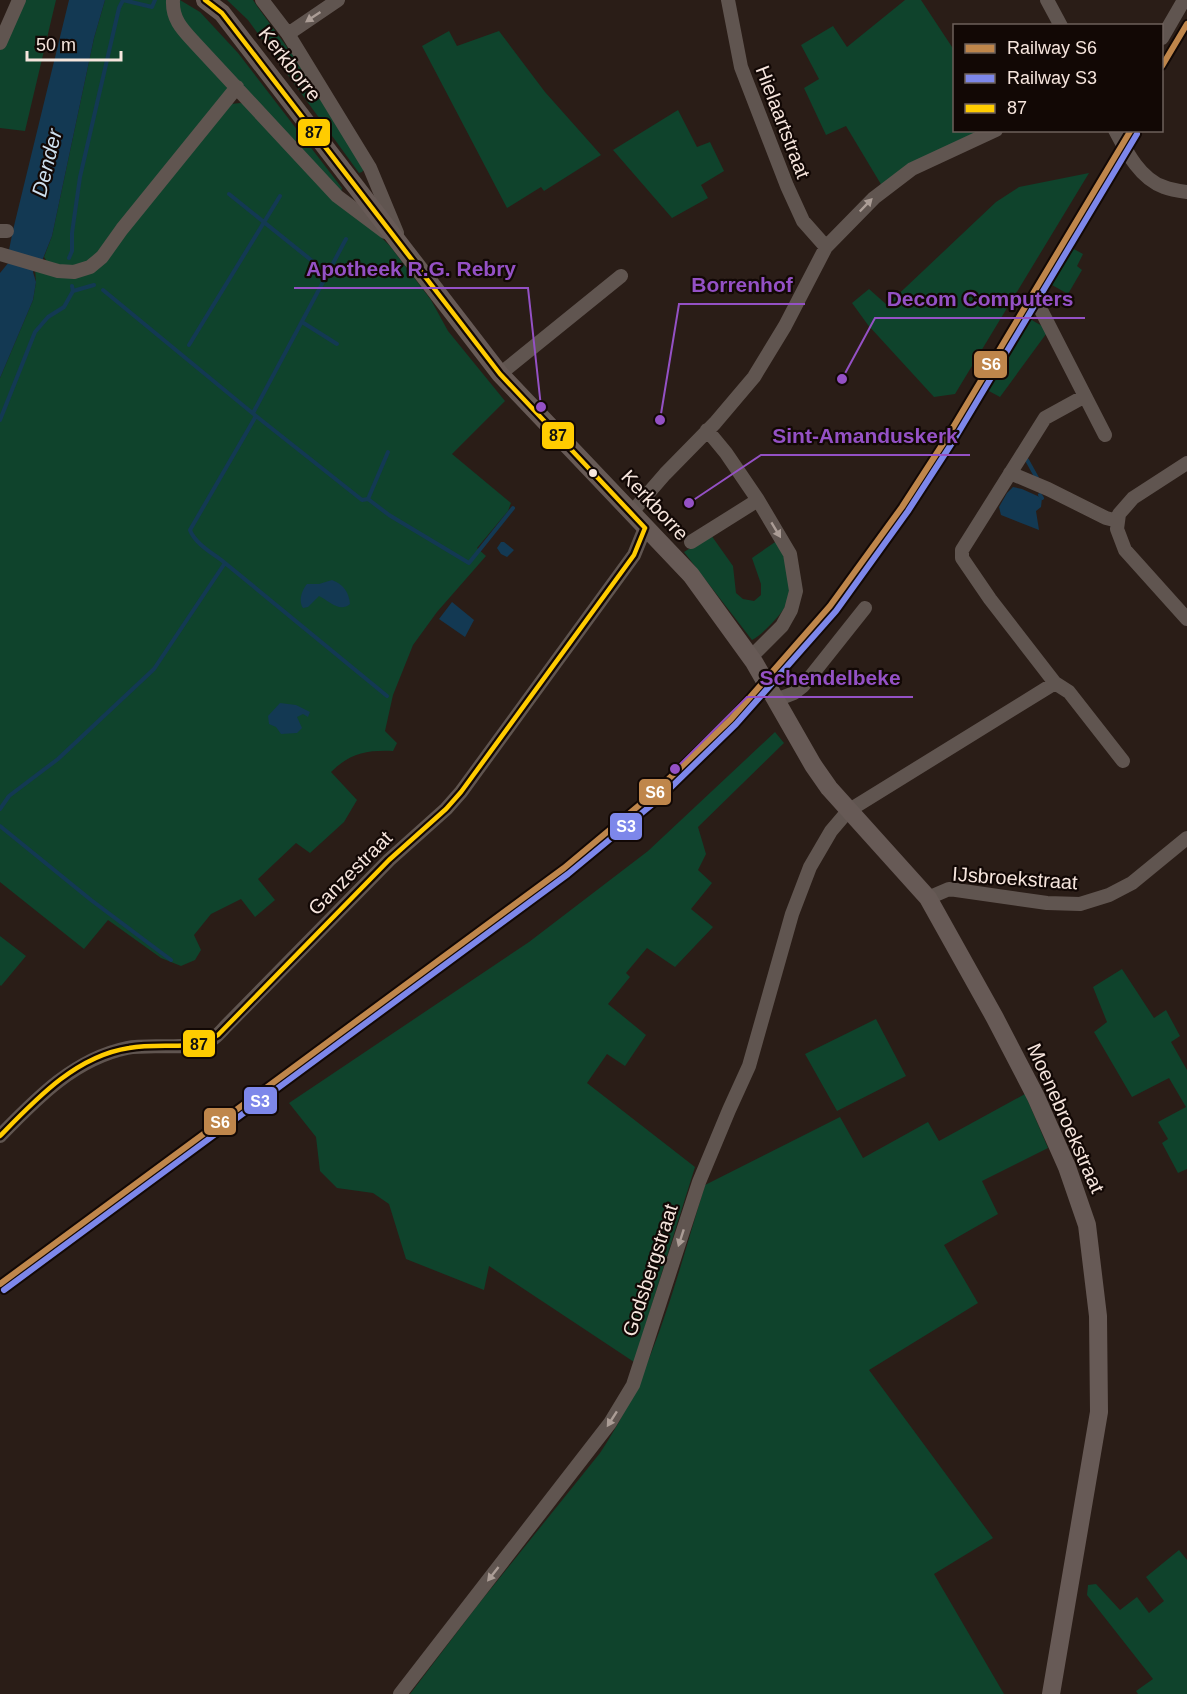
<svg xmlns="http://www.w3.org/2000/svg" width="1187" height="1694" font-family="Arial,sans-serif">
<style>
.green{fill:#0f432c}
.water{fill:#133953}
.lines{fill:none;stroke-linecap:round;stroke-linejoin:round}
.stream{stroke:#133953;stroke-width:4}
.street{stroke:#605550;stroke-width:14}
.secondary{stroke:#675a56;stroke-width:18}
.bus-1-casing{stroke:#120805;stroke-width:9}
.bus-1{stroke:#fc0;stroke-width:4.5}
.rail-1-casing{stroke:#120805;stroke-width:10}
.rail-2-casing{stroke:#120805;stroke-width:10}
.rail-1{stroke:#bf864b;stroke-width:6}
.rail-2{stroke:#7d87ea;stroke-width:6}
.oneway{fill:#ab9d96}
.bus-dot{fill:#f6e5dd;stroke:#120805;stroke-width:2}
.labels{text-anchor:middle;stroke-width:4.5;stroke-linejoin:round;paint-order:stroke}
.street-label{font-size:20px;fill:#f6e5dd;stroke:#120805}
.water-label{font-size:21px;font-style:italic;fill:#cddfee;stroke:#120805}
.leader{fill:none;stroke:#9451c5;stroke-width:2}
.callout-dot{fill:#9451c5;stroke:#120805;stroke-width:2}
.callout-label{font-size:21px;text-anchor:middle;font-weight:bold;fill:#9451c5;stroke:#120805;stroke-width:4.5;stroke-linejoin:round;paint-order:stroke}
.line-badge{stroke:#120805;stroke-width:2}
.badge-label{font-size:16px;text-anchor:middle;font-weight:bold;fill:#fff}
.pale-badge-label{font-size:16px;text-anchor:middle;font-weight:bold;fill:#111}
</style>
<rect width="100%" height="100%" fill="#2a1d17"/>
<path class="green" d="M 24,0 L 56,0 L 25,131 L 0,128 L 0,50 Z
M 105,0 L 171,0 L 170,2 L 232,84 L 101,252 L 79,267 L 50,266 L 44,257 L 52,236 L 94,38 Z
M 176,0 L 180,0 L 200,12 L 238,53 L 342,188 L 341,193 L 184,27 Z
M 227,0 L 253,0 L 257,6 L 292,54 L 364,169 L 362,172 L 359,173 L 248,20 Z
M 905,0 L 921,0 L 954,50 L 954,130 L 986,131 L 882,186 L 846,126 L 826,135 L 804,88 L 819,79 L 801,45 L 833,26 L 847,47 Z
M 449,31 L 457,46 L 499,31 L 545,92 L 601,155 L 544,191 L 541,187 L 507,208 L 422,46 Z
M 240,103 L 246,104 L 390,246 L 431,300 L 448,331 L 505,401 L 452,454 L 511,503 L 508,511 L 477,548 L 486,556 L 437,612 L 413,645 L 393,695 L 385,731 L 397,743 L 393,751 C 367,750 350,753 331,772 L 357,800 L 344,822 L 310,853 L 296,843 L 258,879 L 275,900 L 255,917 L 241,899 L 211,914 L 194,935 L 201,950 L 195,960 L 181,966 L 161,958 L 108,920 L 84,949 L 0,882 L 0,378 L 33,300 L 36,282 L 35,269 L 83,272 L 231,104 Z
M 678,110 L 697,147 L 710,142 L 724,171 L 701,185 L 708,198 L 672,218 L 613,150 Z
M 1089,173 L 955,394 L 934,397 L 868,325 L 852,303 L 869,289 L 887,305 L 996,202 L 1019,187 Z
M 1072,248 L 1083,254 L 1077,266 L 1082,270 L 1068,294 L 1052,285 Z
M 1030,319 L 1049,330 L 1000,397 L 987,390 Z
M 711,535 L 733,566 L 736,593 L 743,599 L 754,601 L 761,595 L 761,584 L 752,558 L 778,540 C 783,550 785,560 787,571 C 791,596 791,603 773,622 C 766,629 761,635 752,640 L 684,552 Z
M 775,732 L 784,743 L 698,827 L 706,854 L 698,870 L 712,883 L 691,909 L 713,927 L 675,967 L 647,948 L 626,973 L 630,977 L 608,1004 L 646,1035 L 625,1066 L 607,1054 L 587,1083 L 695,1167 L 634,1362 L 489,1266 L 484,1290 L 406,1259 L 389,1204 L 373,1193 L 337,1188 L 320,1171 L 316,1137 L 289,1103 L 529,942 L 648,851 Z
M 0,936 L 26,956 L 1,986 L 0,985 Z
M 1122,969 L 1154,1018 L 1166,1010 L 1180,1036 L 1171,1042 L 1187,1070 L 1187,1169 L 1178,1173 L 1162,1143 L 1168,1139 L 1158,1122 L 1186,1107 L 1169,1078 L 1132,1097 L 1094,1032 L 1107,1022 L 1093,987 Z
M 876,1019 L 906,1076 L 837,1111 L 805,1054 Z
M 1025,1094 L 1048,1148 L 982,1181 L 998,1214 L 944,1245 L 978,1303 L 869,1370 L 993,1538 L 934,1574 L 1004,1694 L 410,1694 L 477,1606 L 600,1453 C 654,1373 677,1276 705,1185 L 840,1117 L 863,1158 L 928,1122 L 939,1141 Z
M 1179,1550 L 1187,1560 L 1187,1694 L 1138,1694 L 1136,1691 L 1153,1679 L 1087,1595 L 1088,1585 L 1096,1584 L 1120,1610 L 1137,1597 L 1149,1613 L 1164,1601 L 1146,1577 Z"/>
<path class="water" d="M 69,0 L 105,0 L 94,38 L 52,236 L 42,261 L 37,260 L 33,272 L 36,282 L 33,300 L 0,378 L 0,273 L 9,262 L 9,250 L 13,230 Z
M 1013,487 L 1022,489 L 1042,498 L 1041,507 L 1036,511 L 1039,530 L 1001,515 L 999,507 L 1007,493 Z
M 501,542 L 504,542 L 514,550 L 507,557 L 501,554 L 497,548 Z
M 332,580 C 343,584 349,592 350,604 C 340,613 329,601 319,596 L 308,607 L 303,608 C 298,601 302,590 307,584 L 319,584 Z
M 452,602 L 474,620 L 465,637 L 439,619 Z
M 280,703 L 296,705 L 310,712 L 308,717 L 303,714 L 297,717 L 302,728 L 297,733 L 281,734 L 276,727 L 269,724 L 268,716 Z"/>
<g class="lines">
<path class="stream" d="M 229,194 L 316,264
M 69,258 L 72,251 L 72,233 L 80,177 L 119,8 L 123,0 L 152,7 L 155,0
M 73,291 L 94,285
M 302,322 L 337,344
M 189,345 L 280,196
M 253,413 L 346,239
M 256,416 L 362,500 L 368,499 L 388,452
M 0,420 L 35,332 L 48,317 L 64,307 L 73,291 L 72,286
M 1027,460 L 1037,478
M 1040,495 L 1042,498
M 368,499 L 389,515 L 469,563 L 513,508
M 225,563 L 387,696
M 0,809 L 9,796 L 58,759 L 154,669 L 225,563 C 214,554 195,544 190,530 L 256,416 L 103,290
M 0,826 L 91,900 L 171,960"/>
<path class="street" d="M 173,0 C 172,19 182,29 194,42 L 337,196 L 385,232
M 262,0 L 288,34 L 370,168 L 397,233
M 728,0 L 741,67 L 787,186 L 803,221 L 826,247
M 1047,0 L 1061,26
M 288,34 L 338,0
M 1162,38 L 1184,0
M 0,43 L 19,0
M 1115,130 C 1126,151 1140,179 1164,187 C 1171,190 1179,191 1187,192
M 0,231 L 7,231
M 0,254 L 58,271 L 74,272 L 90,267 L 102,257 L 122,229 L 237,87
M 1041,310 L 1085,396
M 500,374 L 621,276
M 707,430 L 726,453 L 758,500 L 790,554 L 796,591 L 791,610 L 782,626 L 751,657
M 1187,463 L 1133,498 L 1119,514 L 1117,529 L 1125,550 L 1187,619
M 1010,473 L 1048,489 L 1106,518 L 1118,521
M 632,512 L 665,474 L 715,423 L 754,377 L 785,326 L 826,247 L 874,198 L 912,169 L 996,130
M 691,542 L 758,500
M 1055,683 L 990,599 L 962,558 L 962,550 L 1045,418 L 1085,396 L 1105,435
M 776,700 L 794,693 L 803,686 L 865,608
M 928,898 L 949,889 L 1047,903 L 1080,904 L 1109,895 L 1132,883 L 1187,838
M 0,1136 C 36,1099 74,1059 127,1048 C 153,1043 192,1052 214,1038 C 219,1034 223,1029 227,1025 L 389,860 L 446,809 L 461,792 L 634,555 L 645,528
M 400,1694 L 610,1423 L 633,1385 L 699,1182 L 729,1110 L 749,1066 L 792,914 L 810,867 L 831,831 L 848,811 L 1055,683 L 1069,692 L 1123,761"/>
<path class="secondary" d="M 205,0 L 222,13 L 500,374 L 691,575 L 754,662 L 813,765 L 829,788 L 928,898 L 995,1018 L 1036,1097 L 1067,1167 L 1087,1225 L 1098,1316 L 1099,1412 L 1051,1694"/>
<defs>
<path id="bus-1" d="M 205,0 L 222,13 L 500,374 L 645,528
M 0,1136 C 36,1099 76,1056 129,1048 C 151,1044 173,1047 195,1045 L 205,1042 L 218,1035 L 389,860 L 446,809 L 461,792 L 634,555 L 645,528"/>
</defs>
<use href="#bus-1" class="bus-1-casing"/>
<use href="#bus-1" class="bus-1"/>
<defs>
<path id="rail-1" d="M 1162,66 L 1187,24
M 0,1284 L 564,868 L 655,792 L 731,719 L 830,606 L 902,507 L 946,439 L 1131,130"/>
<path id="rail-2" d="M 4,1290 L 568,874 L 660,798 L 736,724 L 836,611 L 908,511 L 952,443 L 1137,134"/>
</defs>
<use href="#rail-1" class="rail-1-casing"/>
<use href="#rail-2" class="rail-2-casing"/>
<use href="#rail-1" class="rail-1"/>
<use href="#rail-2" class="rail-2"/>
</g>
<defs><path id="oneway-solid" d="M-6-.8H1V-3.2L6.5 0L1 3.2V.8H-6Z" transform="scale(1.5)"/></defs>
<g class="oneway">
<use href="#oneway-solid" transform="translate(313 17) rotate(146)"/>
<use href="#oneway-solid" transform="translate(866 205) rotate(-46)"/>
<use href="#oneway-solid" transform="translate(776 530) rotate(59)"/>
<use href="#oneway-solid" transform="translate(681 1238) rotate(108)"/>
<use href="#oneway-solid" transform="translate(612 1419) rotate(123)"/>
<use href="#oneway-solid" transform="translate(493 1574) rotate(128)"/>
</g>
<circle class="bus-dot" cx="593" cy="473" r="5"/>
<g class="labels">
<g class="street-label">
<text transform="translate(290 64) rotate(52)" y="7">Kerkborre</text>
<text transform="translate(783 122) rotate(69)" y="7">Hielaartstraat</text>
<text transform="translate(655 505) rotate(47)" y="7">Kerkborre</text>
<text transform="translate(350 873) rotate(-45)" y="7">Ganzestraat</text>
<text transform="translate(1015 878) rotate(4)" y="7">IJsbroekstraat</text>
<text transform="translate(1066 1118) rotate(66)" y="7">Moenebroekstraat</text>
<text transform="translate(650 1270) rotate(-72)" y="7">Godsbergstraat</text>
</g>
<g class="water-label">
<text transform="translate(47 163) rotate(-76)" y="7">Dender</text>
</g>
</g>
<path class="leader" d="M541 407L528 288H294M660 420L679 304H805M842 379L875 318H1085M689 503L761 455H970M675 769L747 697H913"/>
<g class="callout-dot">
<circle cx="541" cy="407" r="6"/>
<circle cx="660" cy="420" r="6"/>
<circle cx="842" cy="379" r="6"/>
<circle cx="689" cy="503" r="6"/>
<circle cx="675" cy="769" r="6"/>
</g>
<g class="callout-label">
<text x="411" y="276">Apotheek R.G. Rebry</text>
<text x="742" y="292">Borrenhof</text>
<text x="980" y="306">Decom Computers</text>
<text x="865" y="443">Sint-Amanduskerk</text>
<text x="830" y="685">Schendelbeke</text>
</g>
<g class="line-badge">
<rect x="297" y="118" width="34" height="29" rx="6" fill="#fc0"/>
<rect x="973" y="350" width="35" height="29" rx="6" fill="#bf864b"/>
<rect x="541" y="421" width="34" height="29" rx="6" fill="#fc0"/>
<rect x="638" y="778" width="34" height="28" rx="6" fill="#bf864b"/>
<rect x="609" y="812" width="34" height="29" rx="6" fill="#7d87ea"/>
<rect x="182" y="1029" width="34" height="29" rx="6" fill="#fc0"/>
<rect x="243" y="1086" width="35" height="29" rx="6" fill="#7d87ea"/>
<rect x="203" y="1107" width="34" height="29" rx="6" fill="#bf864b"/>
</g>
<g class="badge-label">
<text x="991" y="370">S6</text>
<text x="655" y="798">S6</text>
<text x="626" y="832">S3</text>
<text x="260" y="1107">S3</text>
<text x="220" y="1128">S6</text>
</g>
<g class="pale-badge-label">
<text x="314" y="138">87</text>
<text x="558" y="441">87</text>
<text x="199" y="1050">87</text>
</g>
<rect x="953" y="24" width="210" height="108" fill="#120805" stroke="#6d605b" stroke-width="1.5"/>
<rect x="965" y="44" width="30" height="9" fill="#bf864b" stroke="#6d605b" stroke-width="1.5"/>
<text x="1007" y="54" font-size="18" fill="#f6e5dd">Railway S6</text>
<rect x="965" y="74" width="30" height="9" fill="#7d87ea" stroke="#6d605b" stroke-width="1.5"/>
<text x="1007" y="84" font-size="18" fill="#f6e5dd">Railway S3</text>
<rect x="965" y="104" width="30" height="9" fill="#ffcc00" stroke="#6d605b" stroke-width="1.5"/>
<text x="1007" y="114" font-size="18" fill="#f6e5dd">87</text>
<path d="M27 51v9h94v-9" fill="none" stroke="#f6e5dd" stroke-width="3"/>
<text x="36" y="51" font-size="18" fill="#f6e5dd" stroke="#120805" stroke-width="4.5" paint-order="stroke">50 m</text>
</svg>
